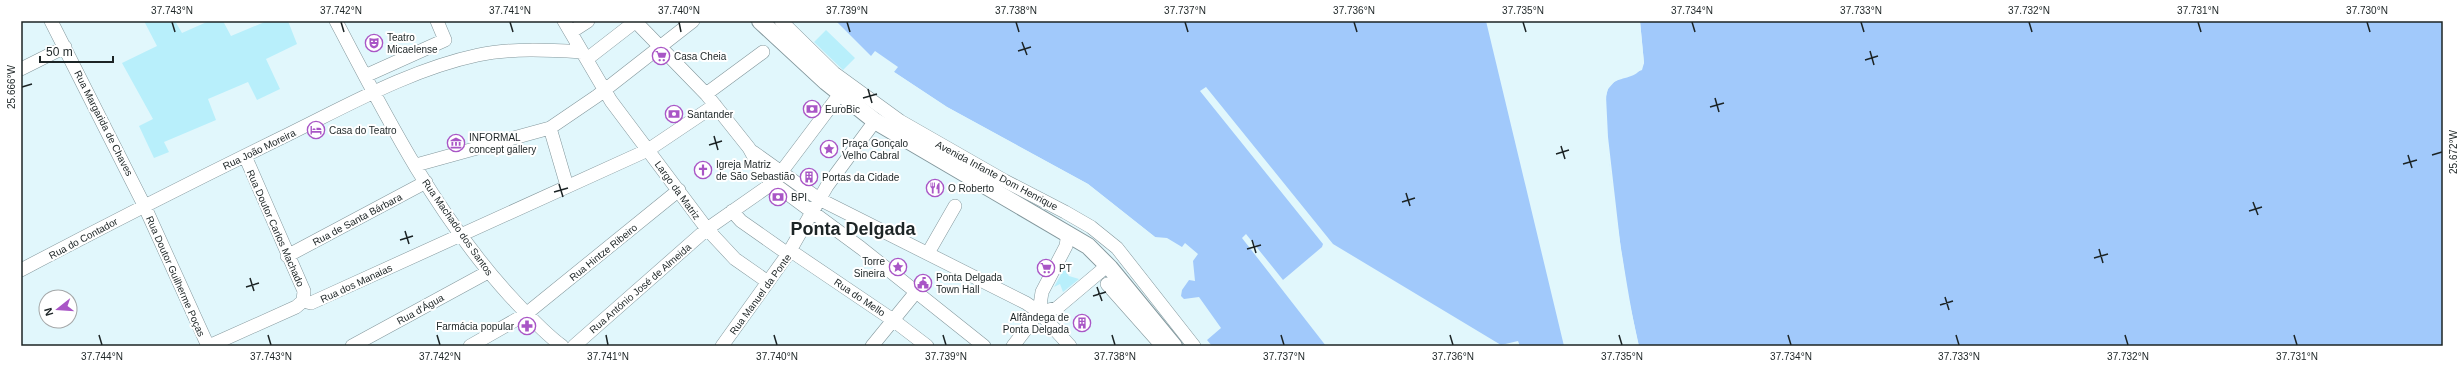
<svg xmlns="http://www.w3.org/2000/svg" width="2464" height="367" font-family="Arial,sans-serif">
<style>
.green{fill:#b8effb}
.water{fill:#a1c9fb}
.pier{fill:#e1f7fc}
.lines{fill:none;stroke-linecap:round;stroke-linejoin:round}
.minor-casing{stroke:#83979c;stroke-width:14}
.major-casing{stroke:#83979c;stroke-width:18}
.minor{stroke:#fff;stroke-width:13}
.major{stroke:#fff;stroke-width:16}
.ticks{fill:none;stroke:#1c2425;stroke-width:1.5}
.labels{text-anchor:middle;stroke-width:4;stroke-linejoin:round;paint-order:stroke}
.poi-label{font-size:10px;fill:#1c2425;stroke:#fff;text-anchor:start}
.street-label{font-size:10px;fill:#1c2425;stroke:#fff}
.town-label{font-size:18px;font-weight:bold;fill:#1c2425;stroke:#fff}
.neatline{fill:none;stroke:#1c2425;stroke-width:1.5}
.ticks-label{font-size:10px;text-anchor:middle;fill:#1c2425}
</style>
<rect width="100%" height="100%" fill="#e1f7fc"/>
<path class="green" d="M 144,21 L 175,21 L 182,33 L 209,21 L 223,21 L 231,36 L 267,21 L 288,21 L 297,44 L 266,59 L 280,89 L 257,100 L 248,82 L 208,99 L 216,120 L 164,142 L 169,152 L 154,158 L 139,126 L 153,119 L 122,63 L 157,46 Z
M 826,30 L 855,58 L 843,70 L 814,42 Z
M 1064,269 L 1069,276 L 1079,279 L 1063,292 L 1060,284 L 1054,287 Z"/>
<path class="water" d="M 836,21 L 1486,21 L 1564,346 L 1520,346 L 1518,341 L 1501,345 L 1333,244 L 1206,87 L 1200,91 L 1323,244 L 1322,247 L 1283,280 L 1246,234 L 1242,238 L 1326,346 L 1212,346 L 1207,340 L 1221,328 L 1199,297 L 1184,299 L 1181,296 L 1182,290 L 1189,280 L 1195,281 L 1193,261 L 1198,254 L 1185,243 L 1182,247 L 1167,238 L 1155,237 L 1088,184 L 947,107 L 894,72 L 898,67 L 875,51 L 871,56 Z
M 1640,21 L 2443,21 L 2443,346 L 1639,346 C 1630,313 1597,112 1608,89 C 1614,77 1627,80 1637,73 C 1640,71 1642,66 1644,63 Z"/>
<path class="pier" d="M 1638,21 L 1640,21 L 1644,63 L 1642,70 L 1615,81 L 1608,89 L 1606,96 L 1608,137 L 1621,250 L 1628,296 L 1639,346 L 1636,341 L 1626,296 L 1619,250 L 1606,137 L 1604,96 L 1607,88 L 1614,79 L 1640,68 L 1642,63 Z
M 894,72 L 947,107 L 1088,184 L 1155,237 L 1153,237 L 1087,186 L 946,109 L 893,74 Z"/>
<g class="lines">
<defs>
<path id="minor" d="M 51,21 L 144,205 L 208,346
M 336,21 C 386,117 436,215 510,296 C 526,313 543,332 562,346
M 564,21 L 611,101 L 707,229 L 773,183 L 840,94
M 635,21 L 706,94 L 749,148 L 763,174 L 773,183 L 861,248 L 984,346
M 781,21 L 834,73 L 900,121 L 1005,181 L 1065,212 L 1091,227 L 1117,248 L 1194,346
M 571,32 L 588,21
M 587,59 L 636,21
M 21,69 L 65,47
M 365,76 L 445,40 L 437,21
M 706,94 L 763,52
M 550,128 L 567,186
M 753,152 L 819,199 L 1026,303 L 1039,312 L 1070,346
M 245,156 L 304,291 L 303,301
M 416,165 L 550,128 L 597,96 L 693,21
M 732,211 L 741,221 L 788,254
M 791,251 L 893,320 L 927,346
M 928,253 L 955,206
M 287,256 L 426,182
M 21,270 C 110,223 199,178 289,134 C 350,104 412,69 478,55 C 511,48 549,50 582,52
M 1107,284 L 1162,346
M 303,301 L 311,303 L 648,150 L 715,105
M 1039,312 L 1057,308 L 1108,265
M 209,346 L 296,307 L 303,301
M 352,346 L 488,272
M 470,346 L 526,314 L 679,190
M 574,346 L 707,229 L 735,259 L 768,282
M 722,346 L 788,254 L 827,186 L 875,121
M 872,346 L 916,292
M 1013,346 L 1039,312 L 1042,292 L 1066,246 L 1068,233"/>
<path id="major" d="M 760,21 L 826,82 L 875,121 L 1088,246 L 1110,268 L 1174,346"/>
</defs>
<use href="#minor" class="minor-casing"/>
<use href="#major" class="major-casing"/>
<use href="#minor" class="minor"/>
<use href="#major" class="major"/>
</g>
<path class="ticks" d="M 172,22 L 175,32M 341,22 L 344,32M 510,22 L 513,32M 679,22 L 681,32M 847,22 L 850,32M 1016,22 L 1019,32M 1185,22 L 1188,32M 1354,22 L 1357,32M 1523,22 L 1526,32M 1692,22 L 1695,32M 1861,22 L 1864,32M 2029,22 L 2032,32M 2198,22 L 2201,32M 2367,22 L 2370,32M 1022,42 L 1027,55M 1018,51 L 1031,47M 1870,51 L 1874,65M 1865,60 L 1878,56M 22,87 L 32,84M 868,89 L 872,103M 863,98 L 877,94M 1715,98 L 1719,112M 1710,107 L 1724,103M 714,136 L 718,150M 709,145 L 722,141M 1561,146 L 1565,159M 1556,154 L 1569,150M 2408,155 L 2412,168M 2432,155 L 2442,152M 2403,164 L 2417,160M 559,184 L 563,197M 554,192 L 568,188M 1406,193 L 1410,206M 1402,202 L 1415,198M 2253,202 L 2258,215M 2249,211 L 2262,207M 405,231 L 409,244M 400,240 L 413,236M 1252,240 L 1256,253M 1247,249 L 1261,245M 2099,249 L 2103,263M 2094,258 L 2108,254M 250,278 L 254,291M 246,287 L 259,283M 1097,287 L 1102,301M 1093,296 L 1106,292M 1945,297 L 1949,310M 1940,305 L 1953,301M 99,335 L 102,345M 268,335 L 271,345M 437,335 L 440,345M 606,335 L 608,345M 774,335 L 777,345M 943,335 L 946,345M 1112,335 L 1115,345M 1281,335 L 1284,345M 1450,335 L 1453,345M 1619,335 L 1622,345M 1788,335 L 1791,345M 1956,335 L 1959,345M 2125,335 L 2128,345M 2294,335 L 2297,345"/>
<defs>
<symbol id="theatre-ring" viewBox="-11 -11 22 22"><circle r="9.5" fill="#fff" stroke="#a956c6" stroke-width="1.5"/><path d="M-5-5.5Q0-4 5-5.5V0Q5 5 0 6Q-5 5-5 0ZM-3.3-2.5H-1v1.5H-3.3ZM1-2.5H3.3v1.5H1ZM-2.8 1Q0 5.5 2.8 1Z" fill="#a956c6"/></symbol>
<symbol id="supermarket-ring" viewBox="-11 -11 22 22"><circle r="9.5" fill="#fff" stroke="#a956c6" stroke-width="1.5"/><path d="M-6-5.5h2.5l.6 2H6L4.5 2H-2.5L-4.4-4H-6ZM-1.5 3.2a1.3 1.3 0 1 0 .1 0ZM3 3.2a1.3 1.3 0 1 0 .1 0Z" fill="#a956c6"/></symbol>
<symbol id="bank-ring" viewBox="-11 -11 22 22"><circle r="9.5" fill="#fff" stroke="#a956c6" stroke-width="1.5"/><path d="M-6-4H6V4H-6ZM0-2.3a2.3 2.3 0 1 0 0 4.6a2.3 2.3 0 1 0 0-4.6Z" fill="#a956c6"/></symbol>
<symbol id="hotel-ring" viewBox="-11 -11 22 22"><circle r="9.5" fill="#fff" stroke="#a956c6" stroke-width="1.5"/><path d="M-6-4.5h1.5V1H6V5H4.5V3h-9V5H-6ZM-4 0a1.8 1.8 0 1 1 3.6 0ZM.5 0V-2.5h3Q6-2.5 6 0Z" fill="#a956c6"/></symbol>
<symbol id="museum-ring" viewBox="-11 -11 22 22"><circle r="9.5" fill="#fff" stroke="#a956c6" stroke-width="1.5"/><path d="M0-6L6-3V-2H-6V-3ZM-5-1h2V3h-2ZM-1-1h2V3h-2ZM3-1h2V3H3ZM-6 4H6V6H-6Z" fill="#a956c6"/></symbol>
<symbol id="sight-ring" viewBox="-11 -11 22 22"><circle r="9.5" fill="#fff" stroke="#a956c6" stroke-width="1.5"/><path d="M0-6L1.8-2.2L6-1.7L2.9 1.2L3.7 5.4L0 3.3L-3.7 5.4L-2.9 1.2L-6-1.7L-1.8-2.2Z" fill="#a956c6"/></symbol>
<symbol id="church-ring" viewBox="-11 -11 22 22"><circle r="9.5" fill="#fff" stroke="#a956c6" stroke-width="1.5"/><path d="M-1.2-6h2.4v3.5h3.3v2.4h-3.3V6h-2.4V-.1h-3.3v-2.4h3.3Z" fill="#a956c6"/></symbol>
<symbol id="building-ring" viewBox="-11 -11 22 22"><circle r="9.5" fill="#fff" stroke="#a956c6" stroke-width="1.5"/><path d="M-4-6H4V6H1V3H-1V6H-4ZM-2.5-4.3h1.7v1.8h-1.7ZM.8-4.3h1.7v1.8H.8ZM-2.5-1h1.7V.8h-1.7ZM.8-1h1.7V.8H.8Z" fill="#a956c6"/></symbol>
<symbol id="restaurant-ring" viewBox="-11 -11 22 22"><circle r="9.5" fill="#fff" stroke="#a956c6" stroke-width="1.5"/><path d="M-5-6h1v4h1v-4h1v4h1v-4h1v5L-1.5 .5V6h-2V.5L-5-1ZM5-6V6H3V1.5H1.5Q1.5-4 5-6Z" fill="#a956c6"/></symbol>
<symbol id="civic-ring" viewBox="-11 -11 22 22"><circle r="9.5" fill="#fff" stroke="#a956c6" stroke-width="1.5"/><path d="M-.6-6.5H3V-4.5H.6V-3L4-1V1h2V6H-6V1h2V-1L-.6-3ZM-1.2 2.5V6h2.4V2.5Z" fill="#a956c6"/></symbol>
<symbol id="pharmacy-ring" viewBox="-11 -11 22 22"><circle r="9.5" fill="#fff" stroke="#a956c6" stroke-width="1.5"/><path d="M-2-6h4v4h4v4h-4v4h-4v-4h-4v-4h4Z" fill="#a956c6"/></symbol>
</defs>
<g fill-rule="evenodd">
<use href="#theatre-ring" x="364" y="33" width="20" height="20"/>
<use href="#supermarket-ring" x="651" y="46" width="20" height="20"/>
<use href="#bank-ring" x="802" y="99" width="20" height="20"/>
<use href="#bank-ring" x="664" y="104" width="20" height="20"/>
<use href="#hotel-ring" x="306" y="120" width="20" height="20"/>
<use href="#museum-ring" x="446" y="133" width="20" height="20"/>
<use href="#sight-ring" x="819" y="139" width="20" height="20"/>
<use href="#church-ring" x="693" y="160" width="20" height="20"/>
<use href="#building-ring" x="799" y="167" width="20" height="20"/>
<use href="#restaurant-ring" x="925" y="178" width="20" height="20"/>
<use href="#bank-ring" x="768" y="187" width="20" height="20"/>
<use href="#sight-ring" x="888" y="257" width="20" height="20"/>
<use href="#supermarket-ring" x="1036" y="258" width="20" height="20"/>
<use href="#civic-ring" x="913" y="273" width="20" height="20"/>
<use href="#building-ring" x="1072" y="313" width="20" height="20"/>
<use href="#pharmacy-ring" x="517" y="316" width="20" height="20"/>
</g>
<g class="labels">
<g class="poi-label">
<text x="387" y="41">Teatro<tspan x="387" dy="12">Micaelense</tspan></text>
<text x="674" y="60">Casa Cheia</text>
<text x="825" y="113">EuroBic</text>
<text x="687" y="118">Santander</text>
<text x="329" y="134">Casa do Teatro</text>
<text x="469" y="141">INFORMAL<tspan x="469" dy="12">concept gallery</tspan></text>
<text x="842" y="147">Praça Gonçalo<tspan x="842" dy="12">Velho Cabral</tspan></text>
<text x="716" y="168">Igreja Matriz<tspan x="716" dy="12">de São Sebastião</tspan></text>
<text x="822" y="181">Portas da Cidade</text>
<text x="948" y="192">O Roberto</text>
<text x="791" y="201">BPI</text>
<text x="885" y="265" text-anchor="end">Torre<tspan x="885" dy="12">Sineira</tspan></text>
<text x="1059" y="272">PT</text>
<text x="936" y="281">Ponta Delgada<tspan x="936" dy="12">Town Hall</tspan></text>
<text x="1069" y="321" text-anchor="end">Alfândega de<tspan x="1069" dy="12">Ponta Delgada</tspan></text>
<text x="514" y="330" text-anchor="end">Farmácia popular</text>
</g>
<g class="street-label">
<text transform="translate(104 123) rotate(63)" y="4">Rua Margarida de Chaves</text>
<text transform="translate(259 149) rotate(-26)" y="4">Rua João Moreira</text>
<text transform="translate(997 175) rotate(28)" y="4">Avenida Infante Dom Henrique</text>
<text transform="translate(678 190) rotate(54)" y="4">Largo da Matriz</text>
<text transform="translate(357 219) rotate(-28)" y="4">Rua de Santa Bárbara</text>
<text transform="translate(458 227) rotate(55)" y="4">Rua Machado dos Santos</text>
<text transform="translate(276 228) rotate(66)" y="4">Rua Doutor Carlos Machado</text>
<text transform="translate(83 238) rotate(-28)" y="4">Rua do Contador</text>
<text transform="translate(603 252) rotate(-39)" y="4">Rua Hintze Ribeiro</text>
<text transform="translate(176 276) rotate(66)" y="4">Rua Doutor Guilherme Poças</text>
<text transform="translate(356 283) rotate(-25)" y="4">Rua dos Manaias</text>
<text transform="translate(640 288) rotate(-41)" y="4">Rua António José de Almeida</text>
<text transform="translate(760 294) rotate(-54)" y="4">Rua Manuel da Ponte</text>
<text transform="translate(860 297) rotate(34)" y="4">Rua do Mello</text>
<text transform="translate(420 309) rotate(-29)" y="4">Rua d'Água</text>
</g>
<g class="town-label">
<text x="853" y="235">Ponta Delgada</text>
</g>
</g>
<rect width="2464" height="367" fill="none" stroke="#ffffff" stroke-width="44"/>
<g transform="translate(58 309) rotate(253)"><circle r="19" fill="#ffffff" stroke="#a4a7a8"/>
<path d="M0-3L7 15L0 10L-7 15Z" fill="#a956c6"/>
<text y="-6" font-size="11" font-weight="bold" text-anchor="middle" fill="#1c2425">N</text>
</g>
<path d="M40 56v6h73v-6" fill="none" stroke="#1c2425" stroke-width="2"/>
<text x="46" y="56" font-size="12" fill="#1c2425" stroke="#ffffff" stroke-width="3" paint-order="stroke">50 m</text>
<rect x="22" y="22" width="2420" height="323" class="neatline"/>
<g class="ticks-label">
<text x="172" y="14">37.743°N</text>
<text x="341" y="14">37.742°N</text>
<text x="510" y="14">37.741°N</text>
<text x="679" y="14">37.740°N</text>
<text x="847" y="14">37.739°N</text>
<text x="1016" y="14">37.738°N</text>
<text x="1185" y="14">37.737°N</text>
<text x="1354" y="14">37.736°N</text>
<text x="1523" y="14">37.735°N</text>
<text x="1692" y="14">37.734°N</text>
<text x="1861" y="14">37.733°N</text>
<text x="2029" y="14">37.732°N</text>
<text x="2198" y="14">37.731°N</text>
<text x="2367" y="14">37.730°N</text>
<text transform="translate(11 87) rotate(-90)" y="4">25.666°W</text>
<text transform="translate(2453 152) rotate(-90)" y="4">25.672°W</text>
<text x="102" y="360">37.744°N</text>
<text x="271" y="360">37.743°N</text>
<text x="440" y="360">37.742°N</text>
<text x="608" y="360">37.741°N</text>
<text x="777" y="360">37.740°N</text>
<text x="946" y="360">37.739°N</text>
<text x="1115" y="360">37.738°N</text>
<text x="1284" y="360">37.737°N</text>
<text x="1453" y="360">37.736°N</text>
<text x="1622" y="360">37.735°N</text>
<text x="1791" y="360">37.734°N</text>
<text x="1959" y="360">37.733°N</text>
<text x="2128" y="360">37.732°N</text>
<text x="2297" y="360">37.731°N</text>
</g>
</svg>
